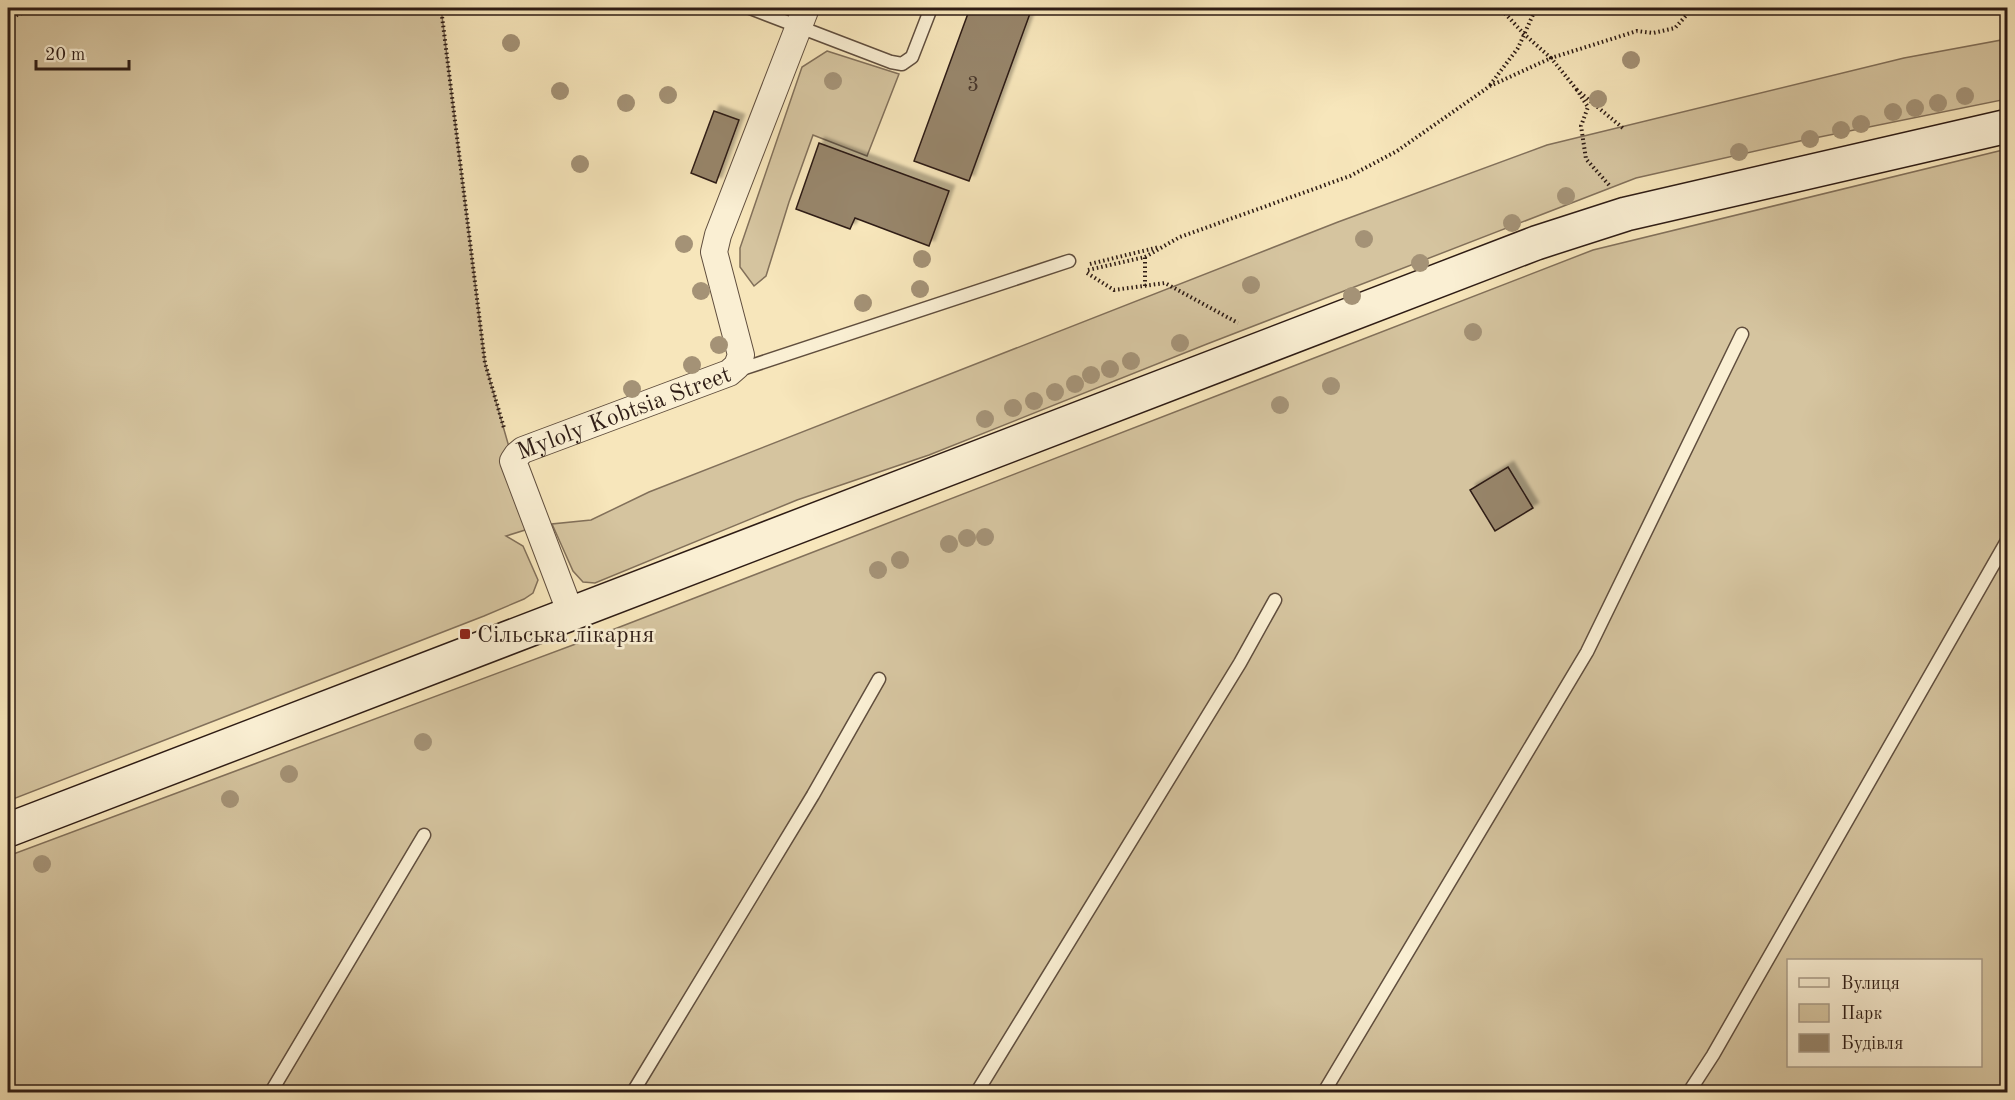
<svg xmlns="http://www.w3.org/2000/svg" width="2015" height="1100" font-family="'Old Standard TT',serif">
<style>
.green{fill:#d5c49f;stroke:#82705a;stroke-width:1.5;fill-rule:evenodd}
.building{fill:#97856b;stroke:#2e1c15;stroke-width:1.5;filter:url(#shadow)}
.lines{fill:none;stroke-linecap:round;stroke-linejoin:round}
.service-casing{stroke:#604e3e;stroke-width:15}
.minor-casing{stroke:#604e3e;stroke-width:28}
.secondary-casing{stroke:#2e1c15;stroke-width:36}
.path{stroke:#2e1c15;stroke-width:4;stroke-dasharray:1.5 3;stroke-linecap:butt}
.service{stroke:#faefd3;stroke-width:12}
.minor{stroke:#faefd3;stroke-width:26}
.secondary{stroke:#faefd3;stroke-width:33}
.tree{fill:#a49276}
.poi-dot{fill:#8f2418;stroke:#faefd3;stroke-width:2}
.labels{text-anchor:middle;stroke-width:5;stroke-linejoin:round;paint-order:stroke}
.number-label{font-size:21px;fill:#48362a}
.street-label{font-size:24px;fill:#2e1c15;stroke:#faefd3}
.poi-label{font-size:24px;fill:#2e1c15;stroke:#faefd3;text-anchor:start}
</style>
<defs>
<filter id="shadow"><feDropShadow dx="5.5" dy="-5.5" stdDeviation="1.5" flood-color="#0004"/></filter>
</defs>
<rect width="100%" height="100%" fill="#f7e6bb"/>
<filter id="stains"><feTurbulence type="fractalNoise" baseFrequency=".00333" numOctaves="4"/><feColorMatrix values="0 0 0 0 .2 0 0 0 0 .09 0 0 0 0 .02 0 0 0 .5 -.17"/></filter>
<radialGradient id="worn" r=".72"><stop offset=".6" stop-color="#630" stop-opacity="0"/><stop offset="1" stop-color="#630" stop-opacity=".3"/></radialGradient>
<path class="green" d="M 8,8 L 441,8 L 485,363 L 513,461 L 538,526 L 506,536 L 523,546 L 538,580 L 533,593 L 524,599 L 484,616 L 8,801 Z
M 2007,39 L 2007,99 L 1800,141 L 1636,178 L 1207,344 L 929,455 L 797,500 L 595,583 L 583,582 L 573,571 L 552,524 L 591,520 L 649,492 L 1338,222 L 1547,145 L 1904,58 Z
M 827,51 L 899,74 L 867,156 L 813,135 L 789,202 L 766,276 L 754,286 L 740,267 L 740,248 L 802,67 Z
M 2007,149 L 2007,1092 L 8,1092 L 8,856 L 581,642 L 1593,250 ZM 1788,960 L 1980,960 L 1980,1066 L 1788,1066 Z"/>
<path class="building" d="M 970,8 L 1032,8 L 969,181 L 914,161 Z
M 714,111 L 739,120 L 716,183 L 691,173 Z
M 819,143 L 949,191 L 929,246 L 855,218 L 850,229 L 796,209 Z
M 1508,467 L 1533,508 L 1495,531 L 1470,490 Z"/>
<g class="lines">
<defs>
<path id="service" d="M 750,8 L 891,62 L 902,64 L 912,57 L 931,8
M 736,371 L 1069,261
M 271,1092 L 424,835
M 633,1092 L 813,795 L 879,679
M 977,1092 L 1240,663 L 1275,600
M 1324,1092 L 1587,652 L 1742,334
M 1689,1092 L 1713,1055 L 2008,539"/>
<g id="minor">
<path id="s1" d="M 571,614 L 513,461 L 517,455 L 523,450 L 729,373 L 737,366 L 741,355 L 714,252 L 718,235 L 806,8"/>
</g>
<path id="secondary" d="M 8,830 L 1536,243 L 1626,214 L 2008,126"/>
</defs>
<use href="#service" class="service-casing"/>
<use href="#minor" class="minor-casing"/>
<use href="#secondary" class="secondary-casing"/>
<path class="path" d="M 441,8 L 485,363 L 504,428
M 8,19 L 33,8
M 1490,85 L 1518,48 L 1536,8
M 1577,90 L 1551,58 L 1637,31 L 1653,33 L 1675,28 L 1691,10 L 1699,8
M 1609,185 L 1586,159 L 1581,126 L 1588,107 L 1577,90 L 1624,129
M 1090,264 L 1159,247
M 1088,270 L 1145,257 L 1180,237 L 1350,176 L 1397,151 L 1490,86 L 1551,58 L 1524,34 L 1500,8
M 1087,273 L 1114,290 L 1165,283 L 1238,323
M 1145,286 L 1145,257"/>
<use href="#service" class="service"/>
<use href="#minor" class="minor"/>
<use href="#secondary" class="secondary"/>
</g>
<g class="tree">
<circle cx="511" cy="43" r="9"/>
<circle cx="1631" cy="60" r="9"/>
<circle cx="833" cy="81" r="9"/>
<circle cx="560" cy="91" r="9"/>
<circle cx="668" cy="95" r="9"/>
<circle cx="1965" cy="96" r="9"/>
<circle cx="1598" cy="99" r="9"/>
<circle cx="626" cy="103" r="9"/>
<circle cx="1938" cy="103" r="9"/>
<circle cx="1915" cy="108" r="9"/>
<circle cx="1893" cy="112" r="9"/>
<circle cx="1861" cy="124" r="9"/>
<circle cx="1841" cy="130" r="9"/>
<circle cx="1810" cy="139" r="9"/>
<circle cx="1739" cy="152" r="9"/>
<circle cx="580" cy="164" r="9"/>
<circle cx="1566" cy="196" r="9"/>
<circle cx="1512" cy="223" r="9"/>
<circle cx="1364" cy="239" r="9"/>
<circle cx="684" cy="244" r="9"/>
<circle cx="922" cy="259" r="9"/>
<circle cx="1420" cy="263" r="9"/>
<circle cx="1251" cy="285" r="9"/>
<circle cx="920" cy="289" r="9"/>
<circle cx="701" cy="291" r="9"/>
<circle cx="1352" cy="296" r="9"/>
<circle cx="863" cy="303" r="9"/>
<circle cx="1473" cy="332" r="9"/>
<circle cx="1180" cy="343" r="9"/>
<circle cx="719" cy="345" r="9"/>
<circle cx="1131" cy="361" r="9"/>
<circle cx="692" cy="365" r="9"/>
<circle cx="1110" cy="369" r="9"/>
<circle cx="1091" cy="375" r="9"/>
<circle cx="1075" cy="384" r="9"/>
<circle cx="1331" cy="386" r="9"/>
<circle cx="632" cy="389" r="9"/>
<circle cx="1055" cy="392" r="9"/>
<circle cx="1034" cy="401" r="9"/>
<circle cx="1280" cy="405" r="9"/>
<circle cx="1013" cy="408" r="9"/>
<circle cx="985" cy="419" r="9"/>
<circle cx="985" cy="537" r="9"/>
<circle cx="967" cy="538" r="9"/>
<circle cx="949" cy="544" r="9"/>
<circle cx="900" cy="560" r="9"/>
<circle cx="878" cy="570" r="9"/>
<circle cx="423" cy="742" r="9"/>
<circle cx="289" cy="774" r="9"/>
<circle cx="230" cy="799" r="9"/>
<circle cx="42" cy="864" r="9"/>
</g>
<rect class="poi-dot" x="459" y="628" width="12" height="12" rx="3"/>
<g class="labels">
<g class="number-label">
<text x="973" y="91">3</text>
</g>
<g class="street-label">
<text dy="8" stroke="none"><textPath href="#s1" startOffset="286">Myloly Kobtsia Street</textPath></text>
</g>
<g class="poi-label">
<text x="477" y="642">Сільська лікарня</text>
</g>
</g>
<rect width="2015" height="1100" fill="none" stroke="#f7e6bb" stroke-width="30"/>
<rect x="9" y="9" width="1997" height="1082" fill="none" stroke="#2e1c15" stroke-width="3"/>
<rect x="15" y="15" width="1985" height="1070" fill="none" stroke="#2e1c15" stroke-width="1.5"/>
<rect x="1787" y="959" width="195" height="108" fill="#faefd3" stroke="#a89b87" stroke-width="1.5"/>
<rect x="1799" y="978" width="30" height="9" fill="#faefd3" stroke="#a89b87" stroke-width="1.5"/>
<text x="1841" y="989" font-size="18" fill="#2e1c15">Вулиця</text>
<rect x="1799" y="1004" width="30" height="18" fill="#d5c49f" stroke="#a89b87" stroke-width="1.5"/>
<text x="1841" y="1019" font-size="18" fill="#2e1c15">Парк</text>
<rect x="1799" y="1034" width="30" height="18" fill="#97856b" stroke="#a89b87" stroke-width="1.5"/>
<text x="1841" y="1049" font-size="18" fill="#2e1c15">Будівля</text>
<path d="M36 60v9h93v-9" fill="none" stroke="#2e1c15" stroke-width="3"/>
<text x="45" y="60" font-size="18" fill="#2e1c15" stroke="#faefd3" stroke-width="4.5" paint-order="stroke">20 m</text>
<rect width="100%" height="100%" filter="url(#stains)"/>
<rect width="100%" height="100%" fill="url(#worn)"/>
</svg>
